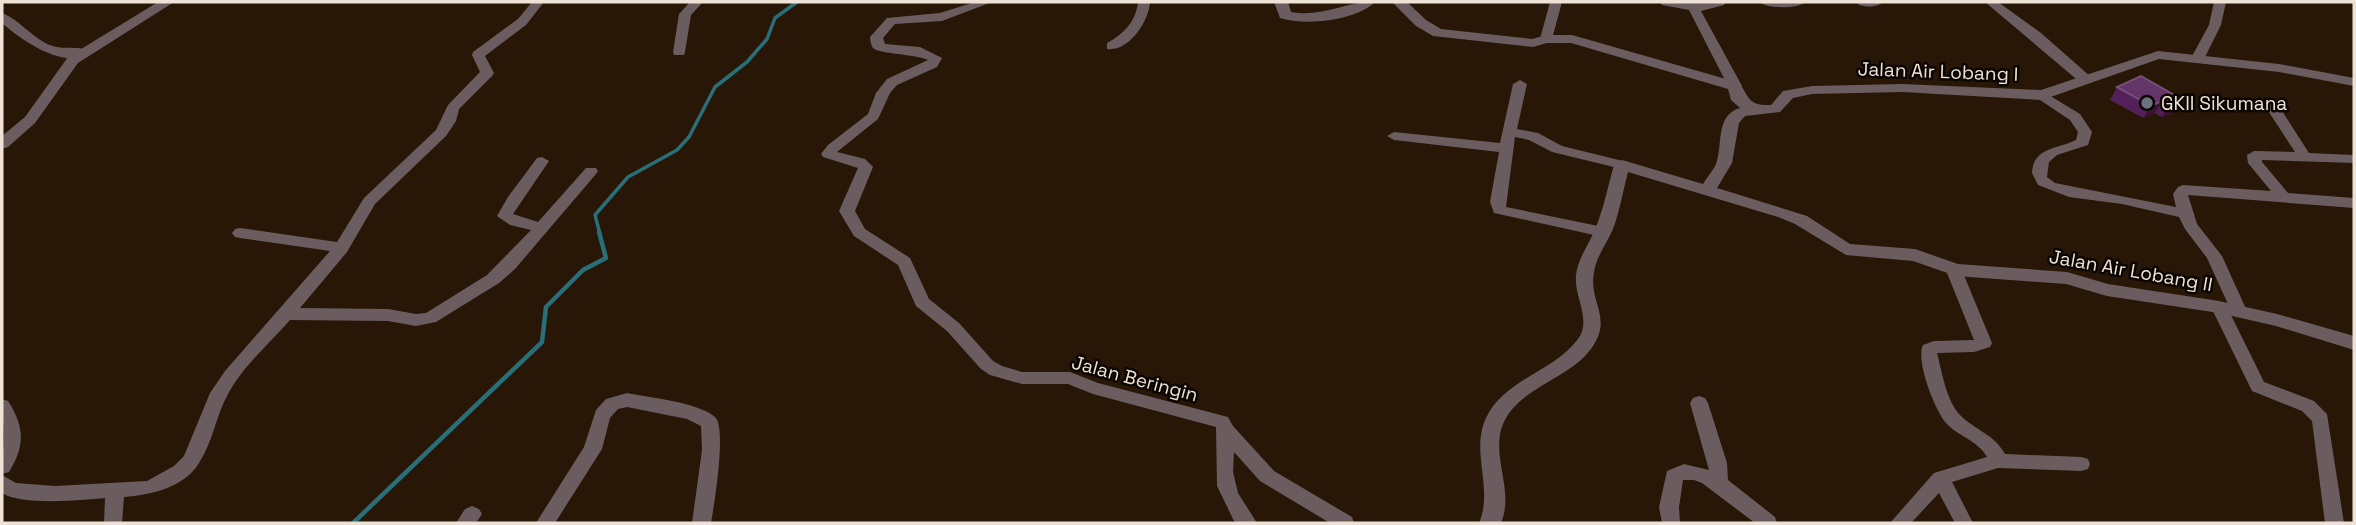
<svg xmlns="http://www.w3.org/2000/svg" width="2356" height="525" font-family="'Space Grotesk',sans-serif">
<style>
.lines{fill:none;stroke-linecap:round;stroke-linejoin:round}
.stream-far1{stroke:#286f79;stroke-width:3.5}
.stream{stroke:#286f79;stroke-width:4.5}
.minor{fill:#6a5c5f;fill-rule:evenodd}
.tertiary{fill:#6a5c5f;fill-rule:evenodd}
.wall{fill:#53205a}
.shaded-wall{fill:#3b1333}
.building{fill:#633568;stroke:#795079;stroke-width:2}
.worship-dot{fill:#6b7280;stroke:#0b0501;stroke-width:2.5}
.labels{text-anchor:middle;stroke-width:5;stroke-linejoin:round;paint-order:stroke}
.street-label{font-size:19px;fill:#eee2d7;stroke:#0b0501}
.poi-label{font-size:19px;fill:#eee2d7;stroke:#0b0501;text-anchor:start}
</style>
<rect width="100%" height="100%" fill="#281706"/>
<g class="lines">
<path class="stream-far1" d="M 600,234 L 595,215 L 628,177 L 677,150 L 689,137 L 715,87 L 747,62 L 767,39 L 775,18 L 797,2"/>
<path class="stream" d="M 353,523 L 542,342 L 546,307 L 583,270 L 606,258 L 599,232"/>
<path class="minor" d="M 532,2 L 544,2 L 526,25 L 485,56 L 494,73 L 492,76 L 459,109 L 456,121 L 446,136 L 375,204 L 347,252 L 300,308 L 388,309 L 416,314 L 426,313 L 487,275 L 531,230 L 510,225 L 497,216 L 508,197 L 537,158 L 542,157 L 549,161 L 513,214 L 538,222 L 586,168 L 596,168 L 598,171 L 596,174 L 515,269 L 499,283 L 436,322 L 416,326 L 388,321 L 290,320 C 270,343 243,366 228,394 C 216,415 213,442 199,463 C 184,488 150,495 124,497 L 122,523 L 104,523 L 105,498 C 80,500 23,506 2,493 L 2,475 L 16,483 L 55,486 L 147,481 L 174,466 L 184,456 L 210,393 L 225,371 L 330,251 L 240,238 L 235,237 L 232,233 L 235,229 L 240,228 L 337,242 L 364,198 L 436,130 L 448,105 L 480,72 L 472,55 L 473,52 L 518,19 Z
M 690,2 L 703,2 L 691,15 L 685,52 L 684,55 L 674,55 L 673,52 L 679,14 Z
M 975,2 L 992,2 L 942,21 L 895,24 L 883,38 L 885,44 L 920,47 L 942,58 L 937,67 L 897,85 L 890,93 L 878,119 L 837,152 L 865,159 L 873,167 L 855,211 L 865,229 L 910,258 L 929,299 L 959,323 L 993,361 L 1002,366 L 1022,372 L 1070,372 L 1098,383 L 1228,417 L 1233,426 L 1274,471 L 1352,517 L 1354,523 L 1330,523 L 1260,481 L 1234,452 L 1233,472 L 1238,493 L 1257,523 L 1235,523 L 1217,486 L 1216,427 L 1093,394 L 1068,384 L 1022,384 L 990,375 L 981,369 L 947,331 L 916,306 L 898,265 L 854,236 L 839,211 L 858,168 L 823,157 L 821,154 L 828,145 L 868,114 L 876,93 L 887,79 L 928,60 C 916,54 878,54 873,48 C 871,46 870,39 870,37 L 887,18 L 940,13 Z
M 1138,2 L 1150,2 C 1149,21 1129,52 1107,49 L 1107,43 C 1124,34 1136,21 1138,2 Z
M 1550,2 L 1562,2 L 1552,39 L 1546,43 L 1540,39 Z
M 1660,2 L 1726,2 L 1724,5 L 1701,11 L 1742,86 L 1740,89 L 1735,90 L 1728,86 L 1689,10 L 1662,5 Z
M 1759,2 L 1806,2 C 1797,9 1768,9 1759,2 Z
M 1855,2 L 1883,2 C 1877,8 1861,8 1855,2 Z
M 1985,2 L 1998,2 L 2041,33 L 2091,77 L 2091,83 L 2081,83 Z
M 2214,2 L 2226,2 L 2221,25 L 2203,61 L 2193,61 L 2191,58 L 2209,25 Z
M 2,13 C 21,20 33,40 53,46 C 65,50 81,45 90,52 C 66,72 20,39 2,23 Z
M 1520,80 L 1527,84 L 1517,129 L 1538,133 L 1562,146 L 1627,162 L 1629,165 L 1622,169 L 1552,152 L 1529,140 L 1515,137 L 1506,207 L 1608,228 L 1611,232 L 1608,236 L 1603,237 L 1494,213 L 1490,202 L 1499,152 L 1394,140 L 1387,136 L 1394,132 L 1500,143 L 1513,84 Z
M 2042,91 L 2080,114 L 2092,132 L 2088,145 L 2057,155 L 2049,162 L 2047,177 L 2055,183 L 2176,207 L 2173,194 L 2178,187 L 2183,185 L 2271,191 L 2248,163 L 2247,155 L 2254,151 L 2295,152 L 2263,103 L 2270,99 L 2275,100 L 2309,153 L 2354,155 L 2354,163 L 2262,160 L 2262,162 L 2288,193 L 2354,198 L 2354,208 L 2188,195 L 2197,224 L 2222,256 L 2247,311 L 2245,315 L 2233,315 L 2207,258 L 2185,229 L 2179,217 L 2122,204 L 2069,197 L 2038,185 L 2032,173 C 2033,147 2058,149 2076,140 L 2078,132 L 2070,120 L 2037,98 L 2035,95 L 2037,92 Z
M 1953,263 L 1961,268 L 1992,343 L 1990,347 L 1974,352 L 1937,353 C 1942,372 1946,400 1960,415 C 1975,430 1994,434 2005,454 L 2081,457 L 2088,459 L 2090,464 L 2088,469 L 2081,471 L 1998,468 L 1952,482 L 1973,523 L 1955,523 L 1939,493 L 1911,523 L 1890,523 L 1934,473 L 1987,457 C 1979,442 1961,437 1949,426 C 1936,415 1915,360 1923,345 L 1934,341 L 1974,340 L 1945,268 Z
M 2219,301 L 2227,307 L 2264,382 L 2314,401 L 2327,414 L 2344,523 L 2325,523 L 2312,421 L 2302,411 L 2252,391 L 2211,307 Z
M 627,393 C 650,398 698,402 715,417 C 727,427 714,506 711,523 L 692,523 L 702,450 L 701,426 L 687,419 L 627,407 L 618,409 L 610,418 L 602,449 L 555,523 L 536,523 L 584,447 L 596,410 L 606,399 Z
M 1699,396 L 1705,398 L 1708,403 L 1727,463 L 1728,480 L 1775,517 L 1777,523 L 1755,523 L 1702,483 L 1694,480 L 1683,480 L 1679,507 L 1680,523 L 1662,523 L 1659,507 L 1667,471 L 1684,464 L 1709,470 L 1690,403 L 1693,398 Z
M 2,399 L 8,401 C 25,427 25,446 9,472 L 2,474 L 4,436 Z
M 472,506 L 479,509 L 482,514 L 476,523 L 456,523 L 465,509 Z"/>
<path class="tertiary" d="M 158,2 L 174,2 L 78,63 L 35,123 L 8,147 L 2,149 L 2,136 L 25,117 L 68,57 Z
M 1274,2 L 1288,2 L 1291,12 C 1321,18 1346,1 1375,2 C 1355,21 1305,26 1280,18 Z
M 1392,2 L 1407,2 L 1426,20 L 1441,29 L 1532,39 L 1546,35 L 1572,35 L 1740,83 C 1749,99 1750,106 1771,105 L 1783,91 L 1812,86 L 1902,84 L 2041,90 L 2158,51 L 2279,64 L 2354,78 L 2354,86 L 2279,72 L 2159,59 L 2042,100 L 1902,92 L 1812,94 L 1793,98 L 1780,112 L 1745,116 L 1739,123 L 1732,163 L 1717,188 L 1807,216 L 1850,244 L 1915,249 L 1958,264 L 2067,272 L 2108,284 L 2219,301 L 2277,314 L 2354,336 L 2354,350 L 2276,326 L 2219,313 L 2107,296 L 2066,284 L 1956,276 L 1913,261 L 1846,255 L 1795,224 L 1778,217 L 1628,172 C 1623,191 1620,210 1613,229 C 1607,243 1596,257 1594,272 C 1588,303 1614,317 1591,349 C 1569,379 1518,388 1503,424 C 1490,456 1515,490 1501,523 L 1479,523 C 1494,489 1470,452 1486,418 C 1504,379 1554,372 1578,339 C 1592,320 1574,297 1576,276 C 1577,259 1590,243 1596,227 C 1604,207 1608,186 1614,165 L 1622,160 L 1703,184 C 1707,177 1713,171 1716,164 C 1723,145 1715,115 1740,108 L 1731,100 L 1728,89 L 1571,43 L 1547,43 L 1533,47 L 1433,36 L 1416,26 Z"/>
</g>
<path class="wall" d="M 2117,87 L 2183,100 L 2175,112 L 2162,117 L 2155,113 L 2143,118 L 2110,100 Z"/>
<path class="shaded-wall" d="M 2183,100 L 2175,112 L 2162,117 L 2169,105 Z
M 2162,101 L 2155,113 L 2143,118 L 2151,106 Z"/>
<path class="building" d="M 2141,76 L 2183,100 L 2169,105 L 2162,101 L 2151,106 L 2117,87 Z"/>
<circle class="worship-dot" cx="2147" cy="103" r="7"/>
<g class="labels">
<g class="street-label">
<text transform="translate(1938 71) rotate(2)" y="7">Jalan Air Lobang I</text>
<text transform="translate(2131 270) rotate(10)" y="7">Jalan Air Lobang II</text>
<text transform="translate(1135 378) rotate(15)" y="7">Jalan Beringin</text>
</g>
<g class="poi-label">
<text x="2161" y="110">GKII Sikumana</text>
</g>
</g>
<rect width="2356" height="525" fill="none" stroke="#eee2d7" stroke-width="7"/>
</svg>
